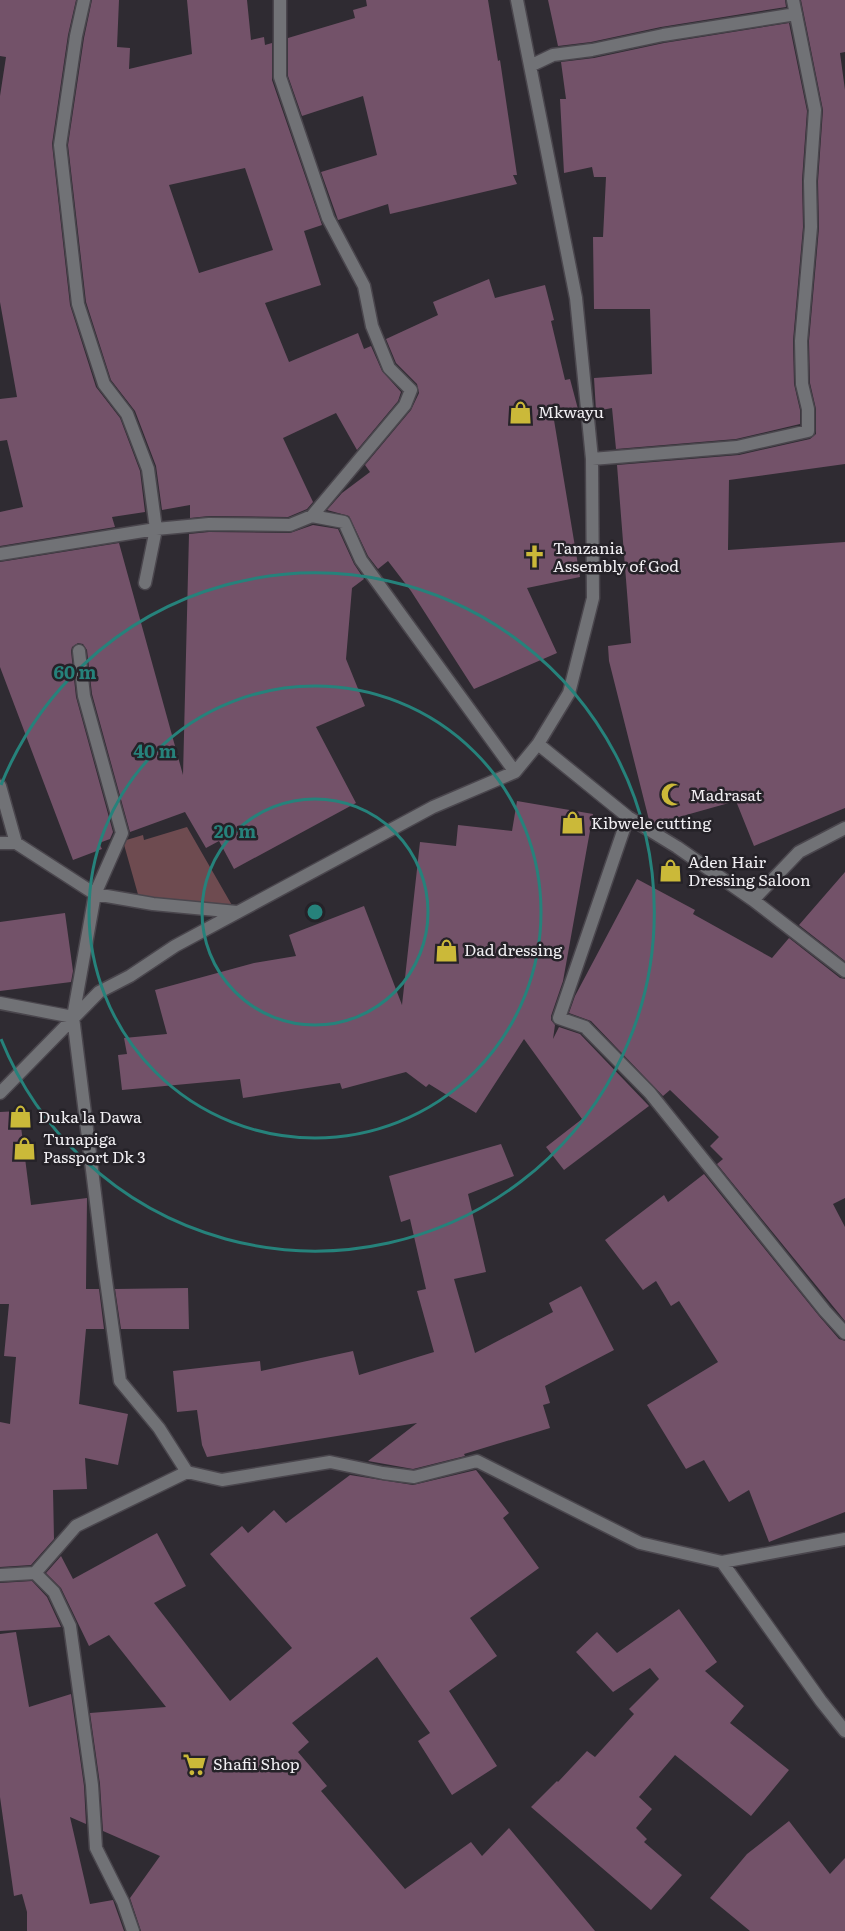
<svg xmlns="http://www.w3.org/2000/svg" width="845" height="1931" font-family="Literata,serif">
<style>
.green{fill:#6e4b50}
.building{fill:#735269;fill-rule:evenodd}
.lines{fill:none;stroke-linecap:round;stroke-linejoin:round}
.street-casing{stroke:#4a464d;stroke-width:15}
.street{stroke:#717276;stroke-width:12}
.ring{fill:none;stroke:#26827b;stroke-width:3}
.labels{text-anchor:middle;stroke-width:5;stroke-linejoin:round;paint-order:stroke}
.poi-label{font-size:16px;fill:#f1eff3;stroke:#252228;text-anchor:start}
.centre{fill:#26827b;stroke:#252228;stroke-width:3}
.ring-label{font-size:18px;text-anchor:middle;font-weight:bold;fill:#26827b;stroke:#252228;stroke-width:5;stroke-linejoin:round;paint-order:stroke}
</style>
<rect width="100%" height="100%" fill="#2f2b32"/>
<path class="green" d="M 187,827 L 233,907 L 139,898 L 123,841 L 143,835 L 144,840 Z"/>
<path class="building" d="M 0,0 L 76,0 L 68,35 L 52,144 L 70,305 L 96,387 L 120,418 L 140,471 L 145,512 L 112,517 L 115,527 L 0,546 L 0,512 L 23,507 L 7,440 L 0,441 L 0,399 L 17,397 L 0,302 L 0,96 L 6,57 L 0,56 Z
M 92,0 L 119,0 L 117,47 L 130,48 L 129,69 L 192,54 L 187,0 L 247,0 L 251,40 L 264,37 L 265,45 L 272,43 L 272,80 L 322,225 L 304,231 L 321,285 L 265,303 L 289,362 L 358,333 L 364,349 L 371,346 L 382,371 L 401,392 L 398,401 L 357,450 L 336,413 L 283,438 L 313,502 L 307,509 L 288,517 L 209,516 L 190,518 L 190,505 L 162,510 L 156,466 L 135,411 L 111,380 L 86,302 L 68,145 L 84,38 ZM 245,168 L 273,250 L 199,273 L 169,185 Z
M 366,0 L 488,0 L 498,61 L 500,60 L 517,175 L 513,175 L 517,184 L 390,214 L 388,204 L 338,220 L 321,172 L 377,155 L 363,96 L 302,116 L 288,76 L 288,38 L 355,18 L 353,10 L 367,6 Z
M 548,0 L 785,0 L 786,7 L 661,27 L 591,42 L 558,46 Z
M 801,0 L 845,0 L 845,52 L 840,53 L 845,90 L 845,464 L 729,480 L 728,550 L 845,542 L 845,808 L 754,846 L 736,801 L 654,824 L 649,820 L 609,661 L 608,646 L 631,643 L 617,465 L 739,455 L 810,439 L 816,434 L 816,409 L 810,383 L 809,341 L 819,228 L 818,181 L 823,110 Z
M 789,23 L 807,111 L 802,180 L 803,227 L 793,341 L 794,384 L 800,410 L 800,424 L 736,439 L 616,449 L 612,408 L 596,411 L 594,378 L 652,374 L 650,309 L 594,309 L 593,237 L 603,237 L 606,177 L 594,177 L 592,167 L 564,173 L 560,99 L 566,99 L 561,62 L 594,58 L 664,43 Z
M 489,279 L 495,298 L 545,285 L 554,320 L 551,321 L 565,380 L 570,379 L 579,413 L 579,415 L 554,420 L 580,577 L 527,588 L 557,653 L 474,689 L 411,591 L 388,561 L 378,569 L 368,556 L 349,516 L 327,510 L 342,493 L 370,472 L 365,465 L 411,410 L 419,393 L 417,384 L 396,363 L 386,339 L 438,315 L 433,302 Z
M 313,525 L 338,529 L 354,564 L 364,579 L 352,588 L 346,659 L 365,706 L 316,727 L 356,803 L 234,869 L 219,841 L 206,848 L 185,812 L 130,832 L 92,694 L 87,650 L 83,644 L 78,643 L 72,647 L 71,651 L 76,697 L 113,832 L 110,839 L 99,843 L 102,849 L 73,860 L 0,667 L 0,562 L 119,543 L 183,775 L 189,534 L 209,532 L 290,533 Z
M 517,801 L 593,814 L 563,981 L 551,1016 L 551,1020 L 555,1025 L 553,1039 L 559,1027 L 580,1034 L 649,1106 L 564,1170 L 546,1147 L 582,1119 L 524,1039 L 476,1113 L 429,1084 L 426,1087 L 406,1072 L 342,1089 L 340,1083 L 243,1098 L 240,1079 L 122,1090 L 118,1055 L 127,1054 L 124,1038 L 167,1034 L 155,990 L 254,963 L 296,956 L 289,935 L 364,906 L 402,1005 L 420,842 L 456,846 L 458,825 L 512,831 Z
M 845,872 L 845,961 L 799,925 Z
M 637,879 L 695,910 L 693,914 L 772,958 L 789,938 L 840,978 L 845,979 L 845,1198 L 833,1204 L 845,1227 L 845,1321 L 717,1164 L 723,1159 L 710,1146 L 719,1137 L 670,1090 L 663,1096 L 591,1021 L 569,1013 L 575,996 Z
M 65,913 L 73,971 L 71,982 L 0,991 L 0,922 Z
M 19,1111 L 31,1205 L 87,1198 L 86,1289 L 99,1289 L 104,1329 L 86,1329 L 79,1404 L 128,1414 L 118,1465 L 85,1458 L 87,1489 L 53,1490 L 54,1539 L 31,1565 L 0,1567 L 0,1422 L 10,1424 L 16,1357 L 4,1356 L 9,1304 L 0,1304 L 0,1112 Z
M 501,1144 L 514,1176 L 468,1194 L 486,1272 L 454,1279 L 475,1353 L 553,1312 L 549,1303 L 581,1286 L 614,1350 L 545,1386 L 550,1403 L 543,1405 L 550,1428 L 464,1454 L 465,1456 L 413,1469 L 368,1461 L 417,1423 L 207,1457 L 202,1445 L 197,1410 L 177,1412 L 173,1371 L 260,1361 L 261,1371 L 353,1351 L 359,1375 L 434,1352 L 417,1291 L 426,1289 L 410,1219 L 401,1222 L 389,1176 Z
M 704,1174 L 819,1316 L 839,1339 L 845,1341 L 845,1512 L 769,1542 L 749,1490 L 729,1502 L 704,1460 L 686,1469 L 647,1405 L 718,1362 L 679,1301 L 671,1306 L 656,1281 L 643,1290 L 605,1240 L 664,1195 L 668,1202 Z
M 188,1288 L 189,1329 L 121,1329 L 115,1289 Z
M 476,1470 L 509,1513 L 503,1518 L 539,1568 L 470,1618 L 497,1656 L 449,1691 L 497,1766 L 452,1795 L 418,1741 L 430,1733 L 377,1657 L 292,1723 L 309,1742 L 298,1752 L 327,1786 L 321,1791 L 405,1889 L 471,1842 L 482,1856 L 509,1828 L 595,1931 L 141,1931 L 130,1898 L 160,1856 L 103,1831 L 100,1784 L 90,1713 L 166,1707 L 109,1635 L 89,1646 L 61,1588 L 46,1573 L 61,1556 L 73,1579 L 157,1533 L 186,1586 L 154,1603 L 230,1701 L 292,1648 L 210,1554 L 242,1526 L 248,1533 L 274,1510 L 286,1523 L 350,1475 L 413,1485 Z
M 32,1581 L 47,1597 L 61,1627 L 0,1631 L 0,1583 Z
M 679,1609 L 717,1662 L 705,1671 L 744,1706 L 730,1723 L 789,1770 L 751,1816 L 675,1755 L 639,1797 L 652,1809 L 636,1828 L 647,1839 L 644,1842 L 682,1875 L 651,1910 L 531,1807 L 557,1781 L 558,1782 L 587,1751 L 595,1757 L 634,1714 L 629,1709 L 659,1679 L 650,1668 L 613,1692 L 576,1652 L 597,1632 L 617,1653 Z
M 16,1632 L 29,1707 L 71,1694 L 84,1786 L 86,1824 L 70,1817 L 90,1904 L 113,1900 L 124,1931 L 27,1931 L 27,1912 L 22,1894 L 14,1896 L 0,1797 L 0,1634 Z
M 789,1821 L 830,1874 L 845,1858 L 845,1931 L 750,1931 L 710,1898 L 747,1854 Z"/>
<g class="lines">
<defs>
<path id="street" d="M 84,0 L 76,36 L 60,145 L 78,304 L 104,384 L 127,414 L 148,469 L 156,529 L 145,583
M 280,0 L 280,77 L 328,218 L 364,286 L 372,326 L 389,368 L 411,390 L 405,405 L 312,516
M 530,66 L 553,55 L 592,50 L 663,35 L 796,14
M 592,459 L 737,447 L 808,431 L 808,409 L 802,384 L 801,341 L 811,227 L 810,181 L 815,110 L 793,0
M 0,554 L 156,529 L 209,524 L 290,525 L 312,516 L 344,522 L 361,560 L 515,772
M 79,651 L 84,696 L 122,833 L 95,894 L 73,1017 L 104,1266 L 120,1381 L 159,1428 L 187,1472 L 222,1480 L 330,1462 L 383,1473 L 414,1477 L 477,1461 L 640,1543 L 722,1562 L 845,1539
M 538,744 L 628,817 L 677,847 L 753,900 L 845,971
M 0,786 L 16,843
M 628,817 L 559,1018 L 585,1027 L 650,1093 L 825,1311 L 845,1333
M 0,843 L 16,843 L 95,894 L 153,904 L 237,912
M 753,900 L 799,852 L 845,828
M 0,1003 L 73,1017
M 0,1093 L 99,992 L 130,976 L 175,946 L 433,807 L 515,772 L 538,744 L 569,693 L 593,598 L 592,459 L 576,298 L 517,0
M 722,1562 L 821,1701 L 845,1731
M 35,1573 L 54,1592 L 70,1626 L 92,1785 L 96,1848 L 123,1902 L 133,1931
M 0,1575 L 35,1573 L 76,1526 L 187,1472"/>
</defs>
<use href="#street" class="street-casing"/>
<use href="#street" class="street"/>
</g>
<g class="ring">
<circle cx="315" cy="912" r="113"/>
<circle cx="315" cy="912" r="226"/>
<path d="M1 785A339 339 0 1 1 1 1039"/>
</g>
<defs>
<symbol id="shop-bare" viewBox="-9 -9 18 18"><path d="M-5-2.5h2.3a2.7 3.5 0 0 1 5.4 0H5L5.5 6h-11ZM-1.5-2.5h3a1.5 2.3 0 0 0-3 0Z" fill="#cbb939" stroke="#252228" stroke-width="2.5" paint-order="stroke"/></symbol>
<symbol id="church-bare" viewBox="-9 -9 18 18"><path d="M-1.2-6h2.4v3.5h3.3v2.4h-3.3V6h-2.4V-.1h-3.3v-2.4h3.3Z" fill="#cbb939" stroke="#252228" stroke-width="2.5" paint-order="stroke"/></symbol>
<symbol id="mosque-bare" viewBox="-9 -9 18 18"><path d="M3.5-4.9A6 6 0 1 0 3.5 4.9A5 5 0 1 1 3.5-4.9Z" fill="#cbb939" stroke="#252228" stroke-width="2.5" paint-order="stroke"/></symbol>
<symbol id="supermarket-bare" viewBox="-9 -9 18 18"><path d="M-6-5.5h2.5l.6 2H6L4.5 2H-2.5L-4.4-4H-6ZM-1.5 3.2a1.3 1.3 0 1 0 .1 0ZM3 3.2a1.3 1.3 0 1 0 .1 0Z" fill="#cbb939" stroke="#252228" stroke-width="2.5" paint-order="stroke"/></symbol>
</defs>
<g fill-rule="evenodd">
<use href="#shop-bare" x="504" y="396" width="33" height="33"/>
<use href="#church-bare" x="518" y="540" width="33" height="33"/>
<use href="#mosque-bare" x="656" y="778" width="33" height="33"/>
<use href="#shop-bare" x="556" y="806" width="33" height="33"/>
<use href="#shop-bare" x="654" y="854" width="33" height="33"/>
<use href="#shop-bare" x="430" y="934" width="33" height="33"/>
<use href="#shop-bare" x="4" y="1100" width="33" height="33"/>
<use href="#shop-bare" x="8" y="1132" width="33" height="33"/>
<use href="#supermarket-bare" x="178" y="1748" width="33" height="33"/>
</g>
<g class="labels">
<g class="poi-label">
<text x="538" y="418">Mkwayu</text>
<text x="553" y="554">Tanzania<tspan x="553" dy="18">Assembly of God</tspan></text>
<text x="690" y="801">Madrasat</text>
<text x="591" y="829">Kibwele cutting</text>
<text x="688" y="868">Aden Hair<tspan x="688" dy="18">Dressing Saloon</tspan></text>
<text x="464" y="956">Dad dressing</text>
<text x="38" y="1123">Duka la Dawa</text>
<text x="43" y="1145">Tunapiga<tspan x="43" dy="18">Passport Dk 3</tspan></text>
<text x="213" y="1770">Shafii Shop</text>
</g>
</g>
<circle cx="315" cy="912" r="9" class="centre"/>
<g class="ring-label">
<text x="75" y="679">60 m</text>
<text x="155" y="758">40 m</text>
<text x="235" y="838">20 m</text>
</g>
</svg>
